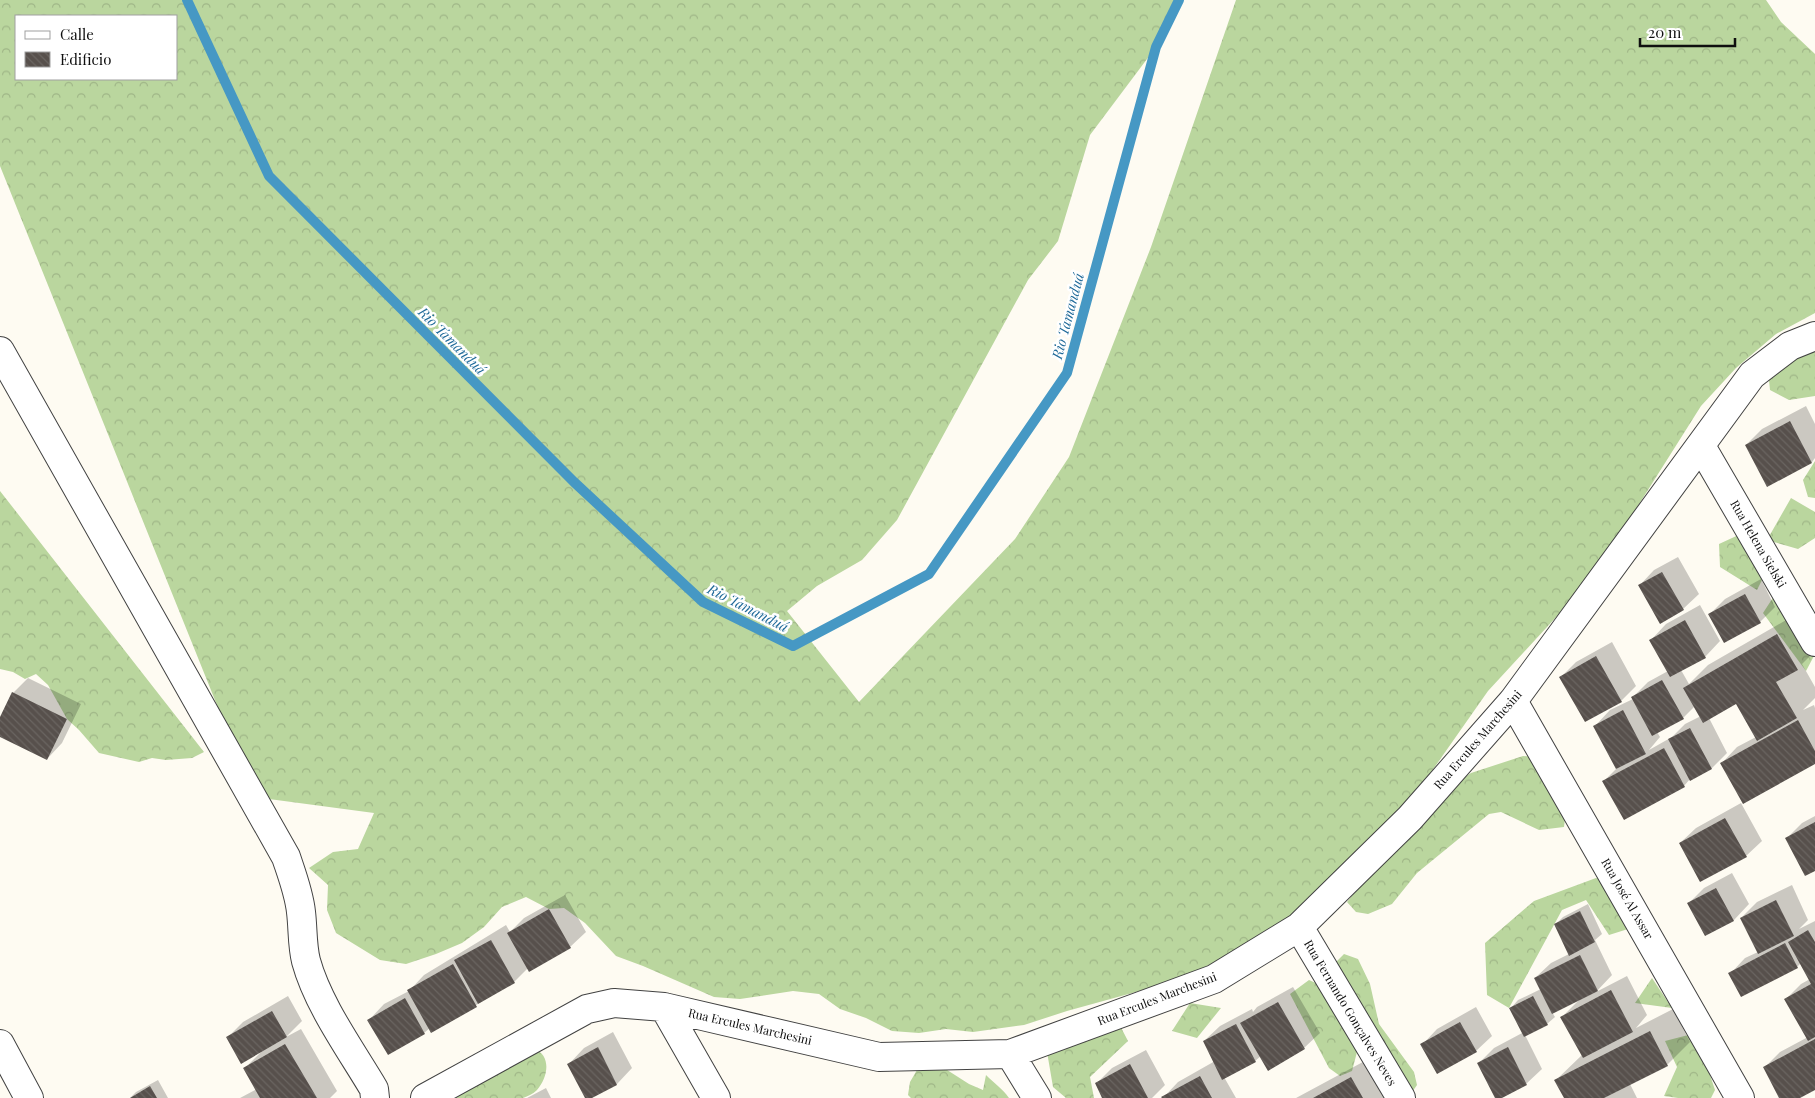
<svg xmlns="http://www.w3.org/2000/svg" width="1815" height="1098" font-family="'Playfair Display',serif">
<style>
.forest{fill:url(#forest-crowns);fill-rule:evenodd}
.shadow{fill:#0003;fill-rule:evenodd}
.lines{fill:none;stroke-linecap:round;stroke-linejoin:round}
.stream{stroke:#4698c4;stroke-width:10}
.building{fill:url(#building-back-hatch)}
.minor-casing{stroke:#424242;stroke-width:30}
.minor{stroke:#fff;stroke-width:28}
.labels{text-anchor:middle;stroke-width:5;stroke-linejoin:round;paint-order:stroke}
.street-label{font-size:12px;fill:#0f0f0f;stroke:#fff}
.water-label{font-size:14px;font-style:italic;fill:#206a99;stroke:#fff}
</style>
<defs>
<pattern id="forest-crowns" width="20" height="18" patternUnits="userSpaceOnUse" patternTransform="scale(1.25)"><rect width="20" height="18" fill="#bad69e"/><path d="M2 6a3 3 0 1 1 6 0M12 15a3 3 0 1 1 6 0" fill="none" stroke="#9fb687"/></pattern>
<pattern id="building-back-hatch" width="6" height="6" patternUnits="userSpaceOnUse" patternTransform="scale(1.25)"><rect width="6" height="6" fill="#57504c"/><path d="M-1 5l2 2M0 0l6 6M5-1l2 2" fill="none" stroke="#6a6561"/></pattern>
</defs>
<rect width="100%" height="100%" fill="#fefbf2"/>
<path class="forest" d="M 0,0 L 1175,0 L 1156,47 L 1090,135 L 1058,241 L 1028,280 L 897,520 L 862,560 L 817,586 L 787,611 L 859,702 L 1015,539 L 1069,457 L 1151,247 L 1236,0 L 1766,0 L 1781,22 L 1815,54 L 1815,313 L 1776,334 L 1736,368 L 1701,406 L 1593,577 L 1488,691 L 1401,815 L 1383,834 L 1266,937 L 1220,960 L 1172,982 L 1067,1011 L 1024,1025 L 973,1032 L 946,1029 L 919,1033 L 892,1031 L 866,1018 L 840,1009 L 819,994 L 793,991 L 740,999 L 714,997 L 643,966 L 616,956 L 585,923 L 564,908 L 549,909 L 526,897 L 502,907 L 484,927 L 462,943 L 436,954 L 406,964 L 380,960 L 336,933 L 327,910 L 328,885 L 309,868 L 333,852 L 358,849 L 374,813 L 254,797 L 0,166 ZM 16,16 L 176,16 L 176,79 L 16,79 Z
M 1815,348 L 1815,396 L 1789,400 L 1770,390 L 1768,371 Z
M 1815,461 L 1815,498 L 1808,497 L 1803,480 Z
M 0,491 L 204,752 L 192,758 L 166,760 L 152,758 L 139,762 L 99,753 L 79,730 L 67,719 L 48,685 L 36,674 L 25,679 L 13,672 L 0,669 Z
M 1791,498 L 1815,512 L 1815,538 L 1798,549 L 1767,540 Z
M 1745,532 L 1769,566 L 1757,590 L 1720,567 L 1719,544 Z
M 1774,596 L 1815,654 L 1806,671 L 1763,613 Z
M 1523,756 L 1536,757 L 1567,802 L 1564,827 L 1539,830 L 1501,812 L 1489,814 L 1417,873 L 1392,904 L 1368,914 L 1356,912 L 1347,902 L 1374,868 L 1446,789 L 1471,773 Z
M 1596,878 L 1610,881 L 1628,929 L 1609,935 L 1586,900 L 1562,910 L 1509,1008 L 1487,995 L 1485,943 L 1534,901 Z
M 1344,954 L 1358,959 L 1370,984 L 1379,1024 L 1414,1072 L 1417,1085 L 1410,1095 L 1334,964 Z
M 1652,978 L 1672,1008 L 1635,1003 Z
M 1309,980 L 1320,985 L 1357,1052 L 1352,1071 L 1340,1076 L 1329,1068 L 1290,994 Z
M 1190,1003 L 1221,1008 L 1197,1038 L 1172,1031 Z
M 1091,1009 L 1113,1012 L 1128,1041 L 1090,1077 L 1094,1098 L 1066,1098 L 1053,1087 L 1046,1046 L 1053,1032 Z
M 1696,1033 L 1715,1090 L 1711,1098 L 1678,1098 L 1664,1096 L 1677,1067 L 1665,1041 Z
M 534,1049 C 552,1055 548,1078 537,1090 C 533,1094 528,1096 523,1098 L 442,1098 Z
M 931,1068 L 944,1068 L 969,1084 L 983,1090 L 986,1075 C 994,1083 1003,1089 1009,1098 L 911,1098 L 908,1095 L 910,1082 L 917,1070 Z"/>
<path class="shadow" d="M 1806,406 L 1815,424 L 1815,458 L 1812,462 L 1767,485 L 1746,445 L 1762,429 Z
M 1678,557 L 1699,594 L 1683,609 L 1639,586 L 1654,570 Z
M 1761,579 L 1775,607 L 1760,622 L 1710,614 L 1725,599 Z
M 1700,605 L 1720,641 L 1705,657 L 1681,670 L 1689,684 L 1708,665 L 1800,612 L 1815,651 L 1802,664 L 1815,687 L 1815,698 L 1803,710 L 1814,705 L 1815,708 L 1815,762 L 1722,763 L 1737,747 L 1756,737 L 1736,702 L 1709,718 L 1727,753 L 1712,768 L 1690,779 L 1684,786 L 1604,781 L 1617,768 L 1595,726 L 1610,710 L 1633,699 L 1633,697 L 1648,682 L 1668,671 L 1651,640 L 1666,624 ZM 1695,706 L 1701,716 L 1685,724 L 1672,737 L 1649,750 L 1660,737 L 1657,732 L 1683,718 Z
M 1612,642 L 1636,686 L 1621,701 L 1561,677 L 1576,662 Z
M 28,678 L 81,704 L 62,743 L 47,759 L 0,736 L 0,720 L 13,693 Z
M 1741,803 L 1762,841 L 1746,856 L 1680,843 L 1696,828 Z
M 1815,816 L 1815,870 L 1787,838 L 1802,823 Z
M 1732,873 L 1749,904 L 1734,920 L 1706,934 L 1689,903 L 1704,888 Z
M 1792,885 L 1808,920 L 1799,929 L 1815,921 L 1815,1088 L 1797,1098 L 1781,1098 L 1765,1067 L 1780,1052 L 1808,1037 L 1786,999 L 1801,984 L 1810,979 L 1801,963 L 1797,967 L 1730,974 L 1745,958 L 1758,952 L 1741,918 L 1757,902 Z
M 565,895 L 586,932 L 570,947 L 528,968 L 514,982 L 432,1032 L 430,1028 L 424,1033 L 369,1020 L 384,1004 L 409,991 L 424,975 L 506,925 L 510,932 L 524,918 Z
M 1588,904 L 1602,934 L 1595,940 L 1612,975 L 1596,992 L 1627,976 L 1647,1015 L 1636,1028 L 1673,1009 L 1690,1042 L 1667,1065 L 1630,1084 L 1637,1098 L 1565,1098 L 1556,1080 L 1582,1055 L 1562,1017 L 1580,999 L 1552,1012 L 1555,1017 L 1547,1024 L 1525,1035 L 1542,1069 L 1526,1084 L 1496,1098 L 1479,1063 L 1494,1048 L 1524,1032 L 1511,1008 L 1518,1000 L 1541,989 L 1535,978 L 1551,963 L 1569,954 L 1555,925 L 1563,917 Z
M 1293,987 L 1320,1033 L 1304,1048 L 1261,1056 L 1255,1061 L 1224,1077 L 1236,1098 L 1163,1098 L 1178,1082 L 1215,1061 L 1204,1041 L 1220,1026 L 1252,1009 L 1253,1012 L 1257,1007 Z
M 288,996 L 302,1021 L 286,1037 L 301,1029 L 337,1091 L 330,1098 L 240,1098 L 257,1089 L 245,1068 L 261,1052 L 228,1037 L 243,1022 Z
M 1476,1007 L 1492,1036 L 1476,1051 L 1422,1045 L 1437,1029 Z
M 613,1032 L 632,1068 L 617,1084 L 587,1098 L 569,1064 L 584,1048 Z
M 1146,1050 L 1165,1085 L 1152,1098 L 1104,1098 L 1096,1084 L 1112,1068 Z
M 1374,1056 L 1395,1098 L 1296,1098 Z
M 158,1080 L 168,1098 L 130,1098 L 136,1092 Z
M 546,1088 L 551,1098 L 527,1098 Z"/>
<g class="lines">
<path class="stream" d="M 187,0 L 269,176 L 574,482 L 703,602 L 793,646 L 929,574 L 1067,373 L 1156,47 L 1179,0"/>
</g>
<path class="building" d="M 1790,421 L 1812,463 L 1767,487 L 1745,445 Z
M 1662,572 L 1684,610 L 1660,624 L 1638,585 Z
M 1745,594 L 1761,623 L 1724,643 L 1708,614 Z
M 1685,620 L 1706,658 L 1670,677 L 1649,640 Z
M 1777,634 L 1798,670 L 1776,682 L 1797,718 L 1757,741 L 1736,704 L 1703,723 L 1683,688 Z
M 1596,656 L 1622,702 L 1585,722 L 1559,677 Z
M 1662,680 L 1684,719 L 1652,736 L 1631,697 Z
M 12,692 L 67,719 L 47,760 L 0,737 L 0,717 Z
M 1623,710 L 1646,754 L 1616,769 L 1593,726 Z
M 1798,720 L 1815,751 L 1815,764 L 1743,804 L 1720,763 Z
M 1690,728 L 1712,769 L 1690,781 L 1668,739 Z
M 1664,748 L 1685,787 L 1624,820 L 1602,781 Z
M 1725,818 L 1747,857 L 1700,882 L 1679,843 Z
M 1815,822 L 1815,871 L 1805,876 L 1785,838 Z
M 1716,888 L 1734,921 L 1705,936 L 1687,903 Z
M 1776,900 L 1794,936 L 1758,954 L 1740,918 Z
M 549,909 L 571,948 L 529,972 L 507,933 Z
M 1580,911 L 1595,942 L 1569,956 L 1554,924 Z
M 1808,930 L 1815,942 L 1815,1037 L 1808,1041 L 1784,999 L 1811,984 L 1788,942 Z
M 491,940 L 515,983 L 478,1004 L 454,960 Z
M 1785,943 L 1798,968 L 1741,997 L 1728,973 Z
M 1580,955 L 1598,991 L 1552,1014 L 1534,978 Z
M 453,964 L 477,1007 L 431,1033 L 407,990 Z
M 1611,990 L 1633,1032 L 1583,1058 L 1560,1017 Z
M 1533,996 L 1548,1025 L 1524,1037 L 1509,1008 Z
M 405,998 L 425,1034 L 388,1055 L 367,1020 Z
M 1278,1002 L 1305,1049 L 1268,1071 L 1240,1023 Z
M 272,1011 L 287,1037 L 241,1064 L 226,1037 Z
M 1460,1022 L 1477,1052 L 1437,1074 L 1420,1044 Z
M 1236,1024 L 1256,1062 L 1222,1080 L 1203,1041 Z
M 1650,1031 L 1668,1066 L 1604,1098 L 1564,1098 L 1554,1080 Z
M 1815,1039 L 1815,1090 L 1800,1098 L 1779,1098 L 1763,1067 Z
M 285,1044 L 317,1098 L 260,1098 L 243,1068 Z
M 598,1047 L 617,1085 L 592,1098 L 585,1098 L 567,1064 Z
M 1508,1047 L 1527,1085 L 1502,1098 L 1495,1098 L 1477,1063 Z
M 1130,1064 L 1148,1098 L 1102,1098 L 1095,1083 Z
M 1200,1076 L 1212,1098 L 1162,1098 L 1161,1097 Z
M 1351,1077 L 1363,1098 L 1313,1098 Z
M 150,1086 L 157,1098 L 130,1098 Z"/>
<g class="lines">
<defs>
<path id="minor" d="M 0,351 L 286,857 C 292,875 299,893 301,912 C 303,928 302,945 306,961 C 318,1005 351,1050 374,1089 L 375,1098
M 1701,446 L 1815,642
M 1513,701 L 1740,1098
M 1299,927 L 1401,1098
M 664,1007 L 716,1098
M 0,1044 L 29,1098
M 1010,1054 L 1037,1098
M 425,1098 L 587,1009 L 614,1003 L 664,1007 L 879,1057 L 1010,1054 L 1214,979 L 1299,927 L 1410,818 L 1513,701 L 1752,375 L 1790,346 L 1815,336"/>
</defs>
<use href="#minor" class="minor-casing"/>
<use href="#minor" class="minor"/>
</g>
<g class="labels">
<g class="street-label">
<text transform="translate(1758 544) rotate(60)" y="4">Rua Helena Sielski</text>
<text transform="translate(1478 740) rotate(-49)" y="4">Rua Ercules Marchesini</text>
<text transform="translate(1627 899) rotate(60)" y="4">Rua José Al Assar</text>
<text transform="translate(1157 999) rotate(-21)" y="4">Rua Ercules Marchesini</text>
<text transform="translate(1350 1013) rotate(59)" y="4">Rua Fernando Gonçalves Neves</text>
<text transform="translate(750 1027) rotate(13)" y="4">Rua Ercules Marchesini</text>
</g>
<g class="water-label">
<text transform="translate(1068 316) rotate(-75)" y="5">Rio Tamanduá</text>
<text transform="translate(452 341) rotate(45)" y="5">Rio Tamanduá</text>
<text transform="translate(748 608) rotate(27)" y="5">Rio Tamanduá</text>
</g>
</g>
<rect x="15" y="15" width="162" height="65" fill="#ffffff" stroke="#9f9f9f"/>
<rect x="25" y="31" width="25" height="8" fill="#ffffff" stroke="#9f9f9f"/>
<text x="60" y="40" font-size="15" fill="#0f0f0f">Calle</text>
<rect x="25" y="52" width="25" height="15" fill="url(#building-back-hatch)" stroke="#9f9f9f"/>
<text x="60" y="65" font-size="15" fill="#0f0f0f">Edificio</text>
<path d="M1640 38v8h95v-8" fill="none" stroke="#0f0f0f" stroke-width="2.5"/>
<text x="1648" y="38" font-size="15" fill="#0f0f0f" stroke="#ffffff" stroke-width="4" paint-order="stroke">20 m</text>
</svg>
